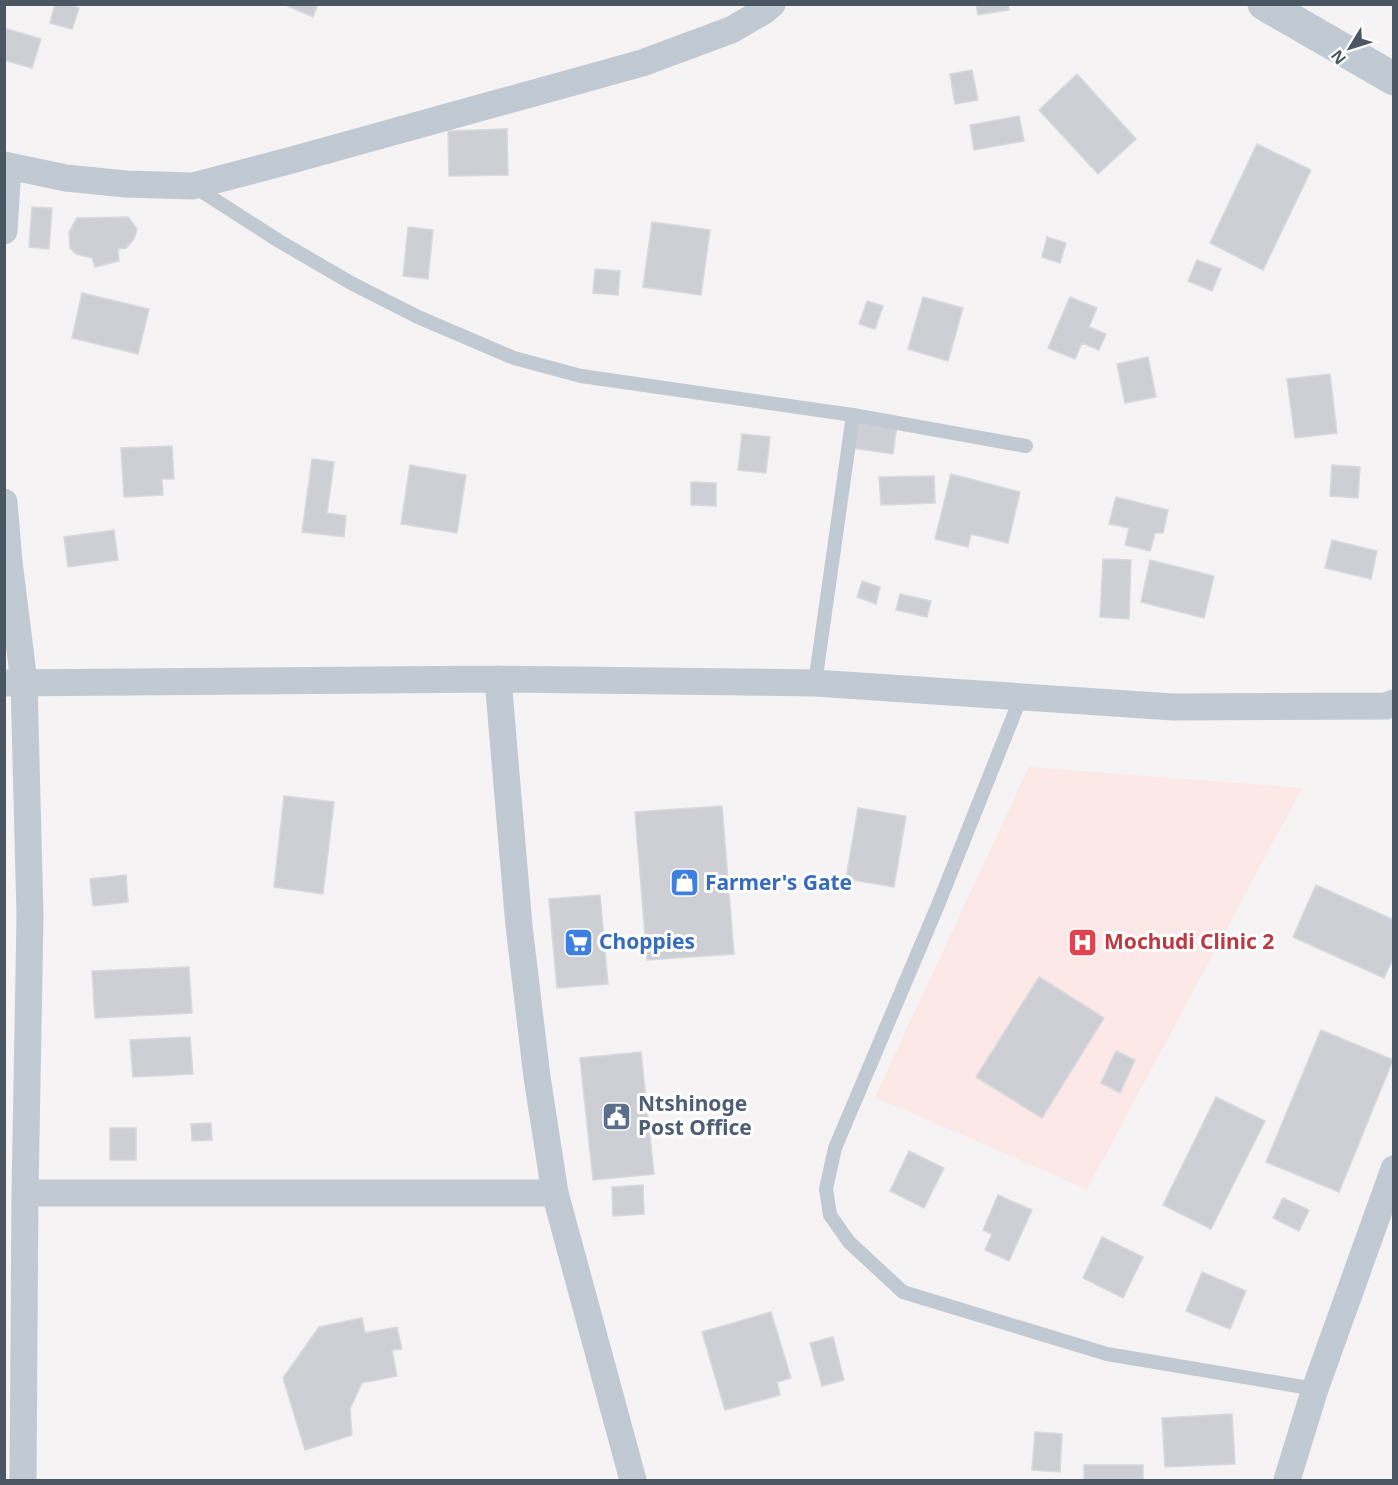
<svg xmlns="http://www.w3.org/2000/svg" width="1398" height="1485" font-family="'Noto Sans',sans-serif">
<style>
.medical{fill:#fce8e6}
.building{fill:#cdcfd5;stroke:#d7d9de;stroke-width:1.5}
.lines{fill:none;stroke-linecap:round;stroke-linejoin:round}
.service{stroke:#c1cad2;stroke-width:14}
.minor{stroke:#c1cad2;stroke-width:27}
.tertiary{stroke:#c1cad2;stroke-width:33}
.labels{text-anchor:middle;stroke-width:6;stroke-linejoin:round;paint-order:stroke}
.shop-label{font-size:21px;font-weight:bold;fill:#366cbe;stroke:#fff;text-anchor:start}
.health-label{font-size:21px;font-weight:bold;fill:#be3a42;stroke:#fff;text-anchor:start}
.service-label{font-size:21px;font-weight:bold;fill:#4e5e75;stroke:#fff;text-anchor:start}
</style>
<rect width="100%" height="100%" fill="#f5f3f3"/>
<path class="medical" d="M 1029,767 L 1302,788 L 1087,1189 L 875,1097 Z"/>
<path class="building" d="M 55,4 L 69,4 L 79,8 L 72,29 L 50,23 Z
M 283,4 L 318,4 L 313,17 Z
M 976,4 L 1008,4 L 1009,10 L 978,15 Z
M 4,28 L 41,39 L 32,68 L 4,60 Z
M 972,70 L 978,100 L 955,104 L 950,74 Z
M 1077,74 L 1136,139 L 1098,174 L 1039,110 Z
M 1019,116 L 1024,141 L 974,150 L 970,125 Z
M 507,129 L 508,175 L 449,176 L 448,131 Z
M 1257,144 L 1311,170 L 1263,270 L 1210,243 Z
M 32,207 L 52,208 L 49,249 L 29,247 Z
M 128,217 L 137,229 L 134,239 L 126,248 L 118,249 L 119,261 L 95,267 L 92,258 L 76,254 L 70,248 L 69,232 L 77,218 Z
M 652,222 L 710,230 L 701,295 L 643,287 Z
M 408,227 L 433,230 L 428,279 L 403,276 Z
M 1047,237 L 1066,243 L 1060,263 L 1042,257 Z
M 1197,260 L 1221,269 L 1212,291 L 1188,281 Z
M 595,269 L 620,271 L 618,295 L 593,293 Z
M 82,293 L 149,309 L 138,354 L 72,338 Z
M 923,297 L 963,308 L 948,361 L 908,349 Z
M 1070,297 L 1097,308 L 1089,327 L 1106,334 L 1099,350 L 1082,343 L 1075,359 L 1048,348 Z
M 867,301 L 883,306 L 875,329 L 859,324 Z
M 1148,357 L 1156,397 L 1125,403 L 1117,364 Z
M 1330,374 L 1337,433 L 1295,438 L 1287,379 Z
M 858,419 L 897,425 L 893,454 L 853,448 Z
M 742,434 L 770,437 L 766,473 L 738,470 Z
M 172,446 L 174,479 L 162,479 L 163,495 L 124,497 L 121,448 Z
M 312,459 L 334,462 L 327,513 L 346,516 L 344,537 L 302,532 Z
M 410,465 L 466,475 L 457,533 L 401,524 Z
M 1332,465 L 1360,467 L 1358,498 L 1330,496 Z
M 951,474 L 1020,492 L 1008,543 L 971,534 L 968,547 L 935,539 Z
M 934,476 L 935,503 L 881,505 L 879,477 Z
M 691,482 L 716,483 L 716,506 L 691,505 Z
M 1116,497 L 1168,510 L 1163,533 L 1155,533 L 1150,551 L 1125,545 L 1129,528 L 1109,524 Z
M 114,530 L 118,560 L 68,567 L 64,537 Z
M 1332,540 L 1377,551 L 1371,579 L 1325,568 Z
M 1103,559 L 1131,560 L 1129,619 L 1100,617 Z
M 1150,560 L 1214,576 L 1204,618 L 1141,602 Z
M 862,581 L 880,587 L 876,604 L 857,597 Z
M 900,594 L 931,601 L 927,617 L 896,610 Z
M 284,796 L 334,802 L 323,894 L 274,887 Z
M 722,806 L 734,954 L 647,960 L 635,812 Z
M 858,808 L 906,816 L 894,887 L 846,879 Z
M 126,875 L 128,902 L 93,906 L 90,879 Z
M 1316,885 L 1394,920 L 1394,956 L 1384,978 L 1293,937 Z
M 600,895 L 608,984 L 557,988 L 549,899 Z
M 189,967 L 192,1013 L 95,1018 L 92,971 Z
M 1039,977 L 1104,1018 L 1042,1118 L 976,1077 Z
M 1321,1030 L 1393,1060 L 1339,1192 L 1266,1162 Z
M 190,1037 L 193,1074 L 133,1077 L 130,1040 Z
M 1116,1051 L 1135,1060 L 1120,1093 L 1101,1083 Z
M 641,1052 L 654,1174 L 593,1180 L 580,1058 Z
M 1216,1097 L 1265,1121 L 1211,1229 L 1163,1205 Z
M 211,1123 L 212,1140 L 192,1141 L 191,1124 Z
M 110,1128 L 136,1128 L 136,1160 L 110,1160 Z
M 909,1151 L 944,1168 L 924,1208 L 890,1191 Z
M 643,1185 L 644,1214 L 613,1216 L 612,1187 Z
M 998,1195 L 1032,1210 L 1009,1261 L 985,1250 L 992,1234 L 983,1230 Z
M 1283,1198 L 1309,1210 L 1299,1231 L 1273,1218 Z
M 1102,1237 L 1143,1257 L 1123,1298 L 1083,1278 Z
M 1202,1272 L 1246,1291 L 1230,1329 L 1186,1311 Z
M 771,1312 L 791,1378 L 777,1382 L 780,1395 L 725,1410 L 702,1332 Z
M 362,1318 L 365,1333 L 397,1327 L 402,1349 L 392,1350 L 397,1376 L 362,1383 L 350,1409 L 352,1435 L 305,1450 L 283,1378 L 319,1327 Z
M 833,1337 L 844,1380 L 822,1386 L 810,1343 Z
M 1232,1414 L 1235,1464 L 1165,1467 L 1162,1418 Z
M 1035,1432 L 1062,1434 L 1060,1472 L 1032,1470 Z
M 1084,1465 L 1143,1465 L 1143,1480 L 1084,1480 Z"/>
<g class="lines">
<path class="service" d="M 195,187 L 279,241 L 351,283 L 418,317 L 514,358 L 581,376 L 853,415 L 1026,446
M 815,683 L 853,415
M 1021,697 L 938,905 L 835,1148 L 826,1189 L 830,1215 L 849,1242 L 903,1292 L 1107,1354 L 1315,1389"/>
<path class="minor" d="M 4,165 L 66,178 L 126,184 L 193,186 L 292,160 L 642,63 L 731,30 L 764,11 L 772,4
M 4,231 L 8,166
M 4,502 L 9,562 L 24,682 L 30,916 L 25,1193 L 23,1480
M 498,679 L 519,926 L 537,1077 L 555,1193 L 633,1480
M 4,683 L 498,679 L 815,683 L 1173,707 L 1386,706 L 1394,703
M 25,1193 L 555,1193
M 1287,1480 L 1315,1389 L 1394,1169"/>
<path class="tertiary" d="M 1264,4 L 1394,79"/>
</g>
<defs>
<symbol id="shop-square" viewBox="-11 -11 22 22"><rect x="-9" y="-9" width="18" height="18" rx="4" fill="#3f7fe0" stroke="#fff"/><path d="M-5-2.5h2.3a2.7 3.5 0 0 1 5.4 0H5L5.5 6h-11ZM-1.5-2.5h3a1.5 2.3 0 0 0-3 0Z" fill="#fff"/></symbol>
<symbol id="supermarket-square" viewBox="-11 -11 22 22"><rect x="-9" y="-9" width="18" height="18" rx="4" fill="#3f7fe0" stroke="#fff"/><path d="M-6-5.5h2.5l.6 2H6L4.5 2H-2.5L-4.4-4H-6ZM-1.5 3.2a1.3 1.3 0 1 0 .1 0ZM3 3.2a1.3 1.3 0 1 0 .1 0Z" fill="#fff"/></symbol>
<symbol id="hospital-square" viewBox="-11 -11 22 22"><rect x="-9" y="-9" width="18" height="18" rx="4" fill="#e0444e" stroke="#fff"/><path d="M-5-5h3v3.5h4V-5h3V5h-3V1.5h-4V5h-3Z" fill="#fff"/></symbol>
<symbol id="civic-square" viewBox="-11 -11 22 22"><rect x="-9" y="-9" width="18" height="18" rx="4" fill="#5c6f8a" stroke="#fff"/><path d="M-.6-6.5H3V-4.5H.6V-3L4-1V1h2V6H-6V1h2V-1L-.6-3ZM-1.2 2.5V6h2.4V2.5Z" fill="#fff"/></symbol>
</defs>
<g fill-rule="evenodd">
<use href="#shop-square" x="668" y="866" width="33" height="33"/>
<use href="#supermarket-square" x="562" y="926" width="33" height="33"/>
<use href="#hospital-square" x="1066" y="926" width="33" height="33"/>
<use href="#civic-square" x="600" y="1100" width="33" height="33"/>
</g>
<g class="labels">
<g class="shop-label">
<text x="705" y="890">Farmer's Gate</text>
<text x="599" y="949">Choppies</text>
</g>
<g class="health-label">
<text x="1104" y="949">Mochudi Clinic 2</text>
</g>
<g class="service-label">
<text x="638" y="1111">Ntshinoge<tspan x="638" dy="24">Post Office</tspan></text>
</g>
</g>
<rect width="1398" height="1485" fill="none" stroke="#4a5661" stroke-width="12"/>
<g transform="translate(1350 48) rotate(232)" stroke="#ffffff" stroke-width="4.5" paint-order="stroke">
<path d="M0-4.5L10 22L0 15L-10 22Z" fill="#4a5661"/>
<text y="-9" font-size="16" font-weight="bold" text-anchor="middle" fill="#4a5661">N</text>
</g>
</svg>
